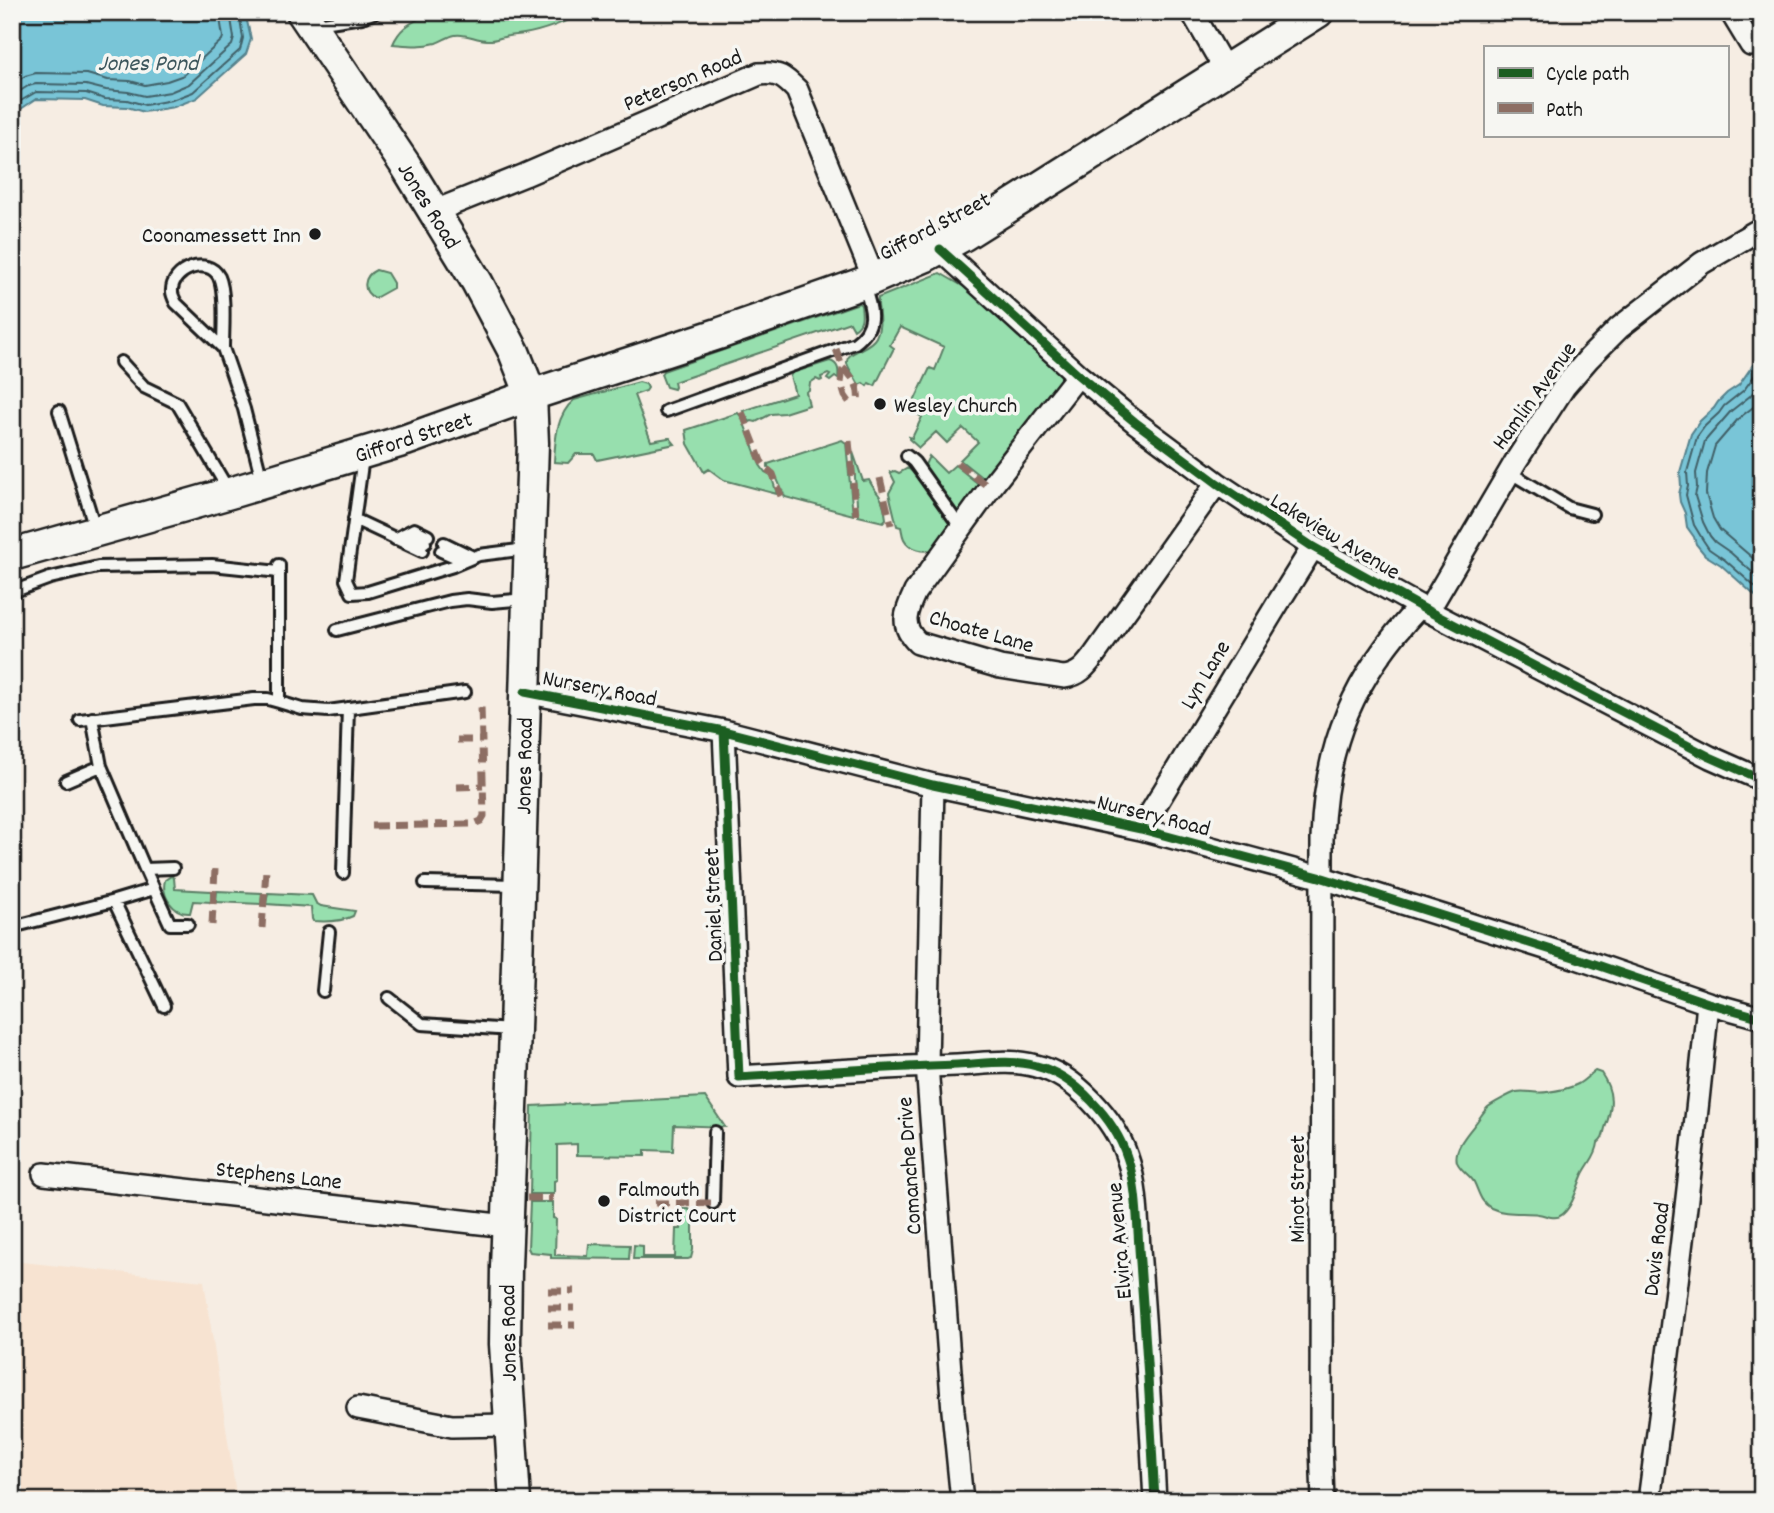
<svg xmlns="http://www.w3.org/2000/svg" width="1774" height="1513" font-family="Dekko,sans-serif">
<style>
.built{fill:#f7e3d1}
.green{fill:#97dfae;stroke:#5a7e65;stroke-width:2}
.water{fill:#79c5d7;stroke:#54818c;stroke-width:2}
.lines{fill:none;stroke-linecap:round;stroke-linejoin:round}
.shore{stroke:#416067;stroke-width:2}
.lane-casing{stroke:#1c1c1c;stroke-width:16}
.street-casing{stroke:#1c1c1c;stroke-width:26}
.secondary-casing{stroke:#1c1c1c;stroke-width:35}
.lane{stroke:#f6f6f2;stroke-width:10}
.street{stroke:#f6f6f2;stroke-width:21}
.secondary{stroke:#f6f6f2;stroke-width:30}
.quiet{stroke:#8d6e63;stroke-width:7;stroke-dasharray:14 7;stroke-linecap:butt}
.cycleway-casing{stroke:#f6f6f2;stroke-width:13}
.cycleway{stroke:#1b5e20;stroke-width:9}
.poi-dot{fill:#1c1c1c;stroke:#f6f6f2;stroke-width:2.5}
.labels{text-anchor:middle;stroke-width:7;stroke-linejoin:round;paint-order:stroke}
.street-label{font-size:23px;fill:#1c1c1c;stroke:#f6f6f2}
.poi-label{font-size:23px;fill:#1c1c1c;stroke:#f6f6f2;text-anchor:start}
.water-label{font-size:24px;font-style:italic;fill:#3d575d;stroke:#f6f6f2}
</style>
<rect width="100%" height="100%" fill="#f6ede3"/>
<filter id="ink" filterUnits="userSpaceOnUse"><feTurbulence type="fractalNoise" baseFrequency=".0143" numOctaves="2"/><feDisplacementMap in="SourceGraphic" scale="14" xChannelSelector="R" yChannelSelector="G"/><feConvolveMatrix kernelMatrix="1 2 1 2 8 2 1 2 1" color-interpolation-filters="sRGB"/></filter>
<g filter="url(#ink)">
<path class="built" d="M 12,1261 L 204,1281 L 237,1501 L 12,1501 Z"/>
<path class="green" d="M 431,12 L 584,12 C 567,22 542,31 524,34 C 519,35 513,35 508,36 C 501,37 494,41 487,40 C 476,40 466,33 455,35 C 449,36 442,41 436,43 C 422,47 407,45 393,44 C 401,25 414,22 431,12 Z
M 376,270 L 387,273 L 393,283 L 393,288 L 375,298 C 361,292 363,276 376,270 Z
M 940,273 L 966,288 L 1061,373 L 1063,377 L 1062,382 L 987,478 L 980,476 L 960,460 L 978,442 L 963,428 L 947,443 L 936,432 L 919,448 L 909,439 L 909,437 L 912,438 L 922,417 L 910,410 L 930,368 L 935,370 L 944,347 L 900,327 L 890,345 L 894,348 L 875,386 L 869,383 L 867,386 L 863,383 L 859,385 C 856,378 851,373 848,366 C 841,351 869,351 876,337 C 883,324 877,311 878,298 Z
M 859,303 L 861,305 C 862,314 864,323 854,329 L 850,322 L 674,382 L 675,387 L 674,389 L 666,387 L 661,374 L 663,371 Z
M 830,361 C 839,364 839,371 838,379 L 835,377 L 830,381 L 827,379 L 830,375 L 828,374 L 821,377 L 822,380 L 820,381 L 816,379 L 810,383 L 809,390 L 806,392 L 809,405 L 784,413 L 771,414 L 756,422 L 752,421 L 750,422 L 743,411 L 795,394 L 790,376 L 792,373 Z
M 639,382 L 646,384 L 648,388 L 646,391 L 634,395 L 651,441 L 668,438 L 670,438 L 675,444 L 597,460 L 594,454 L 576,454 L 568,463 L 554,462 C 555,441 556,415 574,400 Z
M 738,413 L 742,418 L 760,465 L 765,472 L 771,475 L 777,494 L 724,480 L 709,469 L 704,472 L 688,444 L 686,430 Z
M 842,440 L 846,443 L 853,515 L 785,497 L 774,472 L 768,467 L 768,464 Z
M 853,452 L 863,481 L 869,480 C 872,486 875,490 879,495 C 884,502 885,511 886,519 L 883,522 L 858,516 Z
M 929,456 L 946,473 L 955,465 L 976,482 L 980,489 L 962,511 L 956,510 L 952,508 L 931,479 L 925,465 Z
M 908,468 L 917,476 L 952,523 C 947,531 942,543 935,548 C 926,554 909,549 904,539 C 902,535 902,531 901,527 L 897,526 L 889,493 L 895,482 L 890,472 L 895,471 L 899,473 Z
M 171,876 L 174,878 L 175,889 L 211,891 L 211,902 L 193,901 L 190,913 C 173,914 161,896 165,880 Z
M 217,891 L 262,893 L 261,904 L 216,902 Z
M 268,893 L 312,895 L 316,903 L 321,906 L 355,911 L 353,916 C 341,922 327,922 313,921 L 312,919 L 311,907 L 266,904 Z
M 1595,1071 L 1601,1073 C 1614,1092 1613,1107 1605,1128 C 1603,1135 1604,1138 1598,1143 C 1597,1156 1587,1164 1582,1176 C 1577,1188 1573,1205 1563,1214 C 1555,1221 1547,1215 1538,1214 C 1523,1212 1505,1215 1491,1208 C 1480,1202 1479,1192 1474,1182 C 1470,1175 1460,1170 1457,1162 C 1453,1147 1471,1130 1478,1120 C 1481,1116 1484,1111 1488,1107 C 1492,1104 1510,1094 1516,1092 C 1525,1090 1537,1094 1547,1092 C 1556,1091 1570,1088 1578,1084 C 1584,1081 1589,1075 1595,1071 Z
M 705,1097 L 725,1127 L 674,1125 L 673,1151 L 645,1150 L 645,1156 L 577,1155 L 577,1144 L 557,1145 L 557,1180 L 554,1181 L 554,1194 L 530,1194 L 532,1106 Z
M 530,1202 L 553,1202 L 553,1218 L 556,1219 L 555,1255 L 588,1256 L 589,1244 L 630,1245 L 629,1259 L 551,1258 L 551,1254 L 530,1252 L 528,1248 Z
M 682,1209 L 688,1209 L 693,1213 L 693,1250 L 691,1258 L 688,1259 L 633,1259 L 634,1245 L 643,1246 L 643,1257 L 675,1257 L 676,1229 L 681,1229 Z"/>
<path class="water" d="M 12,12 L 245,12 L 251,39 L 246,54 L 197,98 L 174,107 L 144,112 L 127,107 L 103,106 L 85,100 L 36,99 L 12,115 Z
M 1762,355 L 1762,602 L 1721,565 L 1705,555 L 1696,544 L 1694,537 L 1687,527 L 1685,513 L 1680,502 L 1679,494 L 1681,486 L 1680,472 L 1691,434 L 1700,421 L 1714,408 L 1718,402 L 1727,393 L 1739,385 L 1757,359 Z"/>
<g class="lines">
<path class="shore" d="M 12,84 L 25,76 L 36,73 L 87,74 L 108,80 L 130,81 L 145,85 L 167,81 L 184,75 L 222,40 L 223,37 L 219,12
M 12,96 L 28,86 L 36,84 L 86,85 L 106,90 L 128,92 L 145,96 L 170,92 L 189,84 L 232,45 L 234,38 L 230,12
M 12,106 L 36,92 L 86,93 L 105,99 L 127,100 L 145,105 L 172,100 L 193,92 L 240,50 L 243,38 L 239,12
M 1762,365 L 1744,390 L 1724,406 L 1719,413 L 1705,426 L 1697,437 L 1687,472 L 1688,486 L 1686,495 L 1694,525 L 1703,540 L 1709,549 L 1725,560 L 1762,593
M 1762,381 L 1750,396 L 1731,411 L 1705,441 L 1696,473 L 1697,487 L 1695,496 L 1703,522 L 1710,536 L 1715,542 L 1731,553 L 1762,581
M 1762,398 L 1756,405 L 1739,418 L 1715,446 L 1707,473 L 1706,494 L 1713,518 L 1720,530 L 1762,566"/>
<defs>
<path id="lane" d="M 323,23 L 362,17 L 376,12
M 223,348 C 223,330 226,293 219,277 C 208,255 170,270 172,292 C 172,294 175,301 176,303 L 223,348 L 244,409 L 262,480
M 121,362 L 144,387 L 177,403 L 229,491
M 59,411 L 95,528
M 666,411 L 855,343 C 878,326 872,310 864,286
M 907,456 L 914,462 L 961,528
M 363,457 L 346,580 L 352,593 L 368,592 L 453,566 L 479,555 L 527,549
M 1509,472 L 1569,508 L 1592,514
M 354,519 L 422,551
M 404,534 L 425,543
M 395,539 L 414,529 L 428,536
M 444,543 L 473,557
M 441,551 L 464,561
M 12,592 L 50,578 L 98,567 L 212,565 L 279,572
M 337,630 L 450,601 L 467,599 L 492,602 L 526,599
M 279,702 L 302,709 L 328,711 L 465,692
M 92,718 L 101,766 L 145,869
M 80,720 L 254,699 L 268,699 L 279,702 L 279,565
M 66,781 L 101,766
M 343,873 L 348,708
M 425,883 L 516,885
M 154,889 L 170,924 L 188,924
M 114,901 L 164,1006
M 12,927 L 114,901 L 154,889 L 145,869 L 173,868
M 323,991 L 329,932
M 389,998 L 422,1024 L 512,1030
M 713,1203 L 715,1132"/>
<path id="street" d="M 1192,12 L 1226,71
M 1731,12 L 1751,45
M 435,211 L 525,175 L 759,74 C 779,72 784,77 797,90 L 874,279
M 940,249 L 1078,375 L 1135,422 L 1217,483 L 1313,547 L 1428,611 L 1710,757 L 1762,780
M 1078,375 L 990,488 L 915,592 C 905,613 900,626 918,643 L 1000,667 L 1064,677 C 1080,675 1086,666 1095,654 L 1217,483
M 1428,611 L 1516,461 L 1564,387 L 1589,358 L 1619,328 L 1702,263 L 1762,228
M 525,692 L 724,731 L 933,785 L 1141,829 L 1323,878 L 1577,958 L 1708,1003 L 1762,1018
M 724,731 L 739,1077 C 812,1073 884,1067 957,1065 C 982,1064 1011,1059 1036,1066 C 1075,1075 1115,1120 1127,1157 C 1138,1187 1137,1229 1140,1262 C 1146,1342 1151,1421 1155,1501
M 933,785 L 927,1065 L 953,1411 L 962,1501
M 1141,829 L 1278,603 L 1313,547
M 44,1174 L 507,1226
M 358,1408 L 452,1426 L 509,1425
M 1323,1501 L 1321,1445 L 1322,839 C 1325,744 1354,676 1419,607
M 1649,1501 C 1671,1335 1692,1169 1708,1003"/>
<path id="secondary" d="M 302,12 L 406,166 L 477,282 L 514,352 L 531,395 L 533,443 L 528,599 L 515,1030 L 506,1267 L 505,1344 L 515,1501
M 12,555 L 230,493 L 406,440 L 531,395 L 721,333 L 863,283 L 924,257 L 964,235 L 1318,12"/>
</defs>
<use href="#lane" class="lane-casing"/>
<use href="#street" class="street-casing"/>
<use href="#secondary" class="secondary-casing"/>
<use href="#lane" class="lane"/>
<use href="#street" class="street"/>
<use href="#secondary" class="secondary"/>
<path class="quiet" d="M 836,349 L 843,368 L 841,383 L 845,396 L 850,403
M 843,368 C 852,376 860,386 858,400
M 742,412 L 761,461 L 767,469 L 773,474 L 781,496
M 849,441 L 856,515
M 957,463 L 990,488
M 880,478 L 891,525
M 457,740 L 482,740
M 457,787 L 483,786
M 372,826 L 474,824 L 481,821 L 484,816 L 481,705
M 212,925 L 215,869
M 262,928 L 266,870
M 527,1198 L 553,1198
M 655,1203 L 713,1203
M 548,1291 L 574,1291
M 548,1308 L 574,1308
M 548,1325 L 575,1325"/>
<defs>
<path id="cycleway" d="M 940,249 L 1078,375 L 1135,422 L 1217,483 L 1313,547 L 1428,611 L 1710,757 L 1762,780
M 525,692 L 724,731 L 933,785 L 1141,829 L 1323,878 L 1577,958 L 1708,1003 L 1762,1018
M 724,731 L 739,1077 C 812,1073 884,1067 957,1065 C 982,1064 1011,1059 1036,1066 C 1075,1075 1115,1120 1127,1157 C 1138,1187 1137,1229 1140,1262 C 1146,1342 1151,1421 1155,1501"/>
</defs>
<use href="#cycleway" class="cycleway-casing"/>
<use href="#cycleway" class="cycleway"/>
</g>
</g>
<g class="poi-dot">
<circle cx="315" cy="234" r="7"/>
<circle cx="880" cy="404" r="7"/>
<circle cx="604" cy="1201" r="7"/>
</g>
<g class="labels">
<g class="street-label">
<text transform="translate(682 79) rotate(-23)" y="8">Peterson Road</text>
<text transform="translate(430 205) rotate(58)" y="8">Jones Road</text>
<text transform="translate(934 225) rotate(-28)" y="8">Gifford Street</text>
<text transform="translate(1533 395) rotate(-54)" y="8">Hamlin Avenue</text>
<text transform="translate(413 436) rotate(-18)" y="8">Gifford Street</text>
<text transform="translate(1336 535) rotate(31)" y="8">Lakeview Avenue</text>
<text transform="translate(982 630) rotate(16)" y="8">Choate Lane</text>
<text transform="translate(1204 674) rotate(-59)" y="8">Lyn Lane</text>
<text transform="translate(600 687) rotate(11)" y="8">Nursery Road</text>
<text transform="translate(523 766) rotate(-89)" y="8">Jones Road</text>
<text transform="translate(1154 814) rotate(14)" y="8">Nursery Road</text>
<text transform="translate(712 905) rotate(-92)" y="8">Daniel Street</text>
<text transform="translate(908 1166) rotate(-94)" y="8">Comanche Drive</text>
<text transform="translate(279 1174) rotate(6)" y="8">Stephens Lane</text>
<text transform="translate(1296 1189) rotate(-90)" y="8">Minot Street</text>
<text transform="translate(1118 1241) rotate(-95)" y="8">Elvira Avenue</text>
<text transform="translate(1655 1249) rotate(-83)" y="8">Davis Road</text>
<text transform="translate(507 1333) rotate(-91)" y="8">Jones Road</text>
</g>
<g class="poi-label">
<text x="301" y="242" text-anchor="end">Coonamessett Inn</text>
<text x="894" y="412">Wesley Church</text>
<text x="618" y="1196">Falmouth<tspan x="618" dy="26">District Court</tspan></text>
</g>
<g class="water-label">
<text x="148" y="70">Jones Pond</text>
</g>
</g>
<rect width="1774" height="1513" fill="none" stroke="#f6f6f2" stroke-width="42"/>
<rect x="21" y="21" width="1732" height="1471" fill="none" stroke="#1c1c1c" stroke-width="2.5" filter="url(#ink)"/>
<rect x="1484" y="46" width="245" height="91" fill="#f6f6f2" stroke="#9f9f9c" stroke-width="2"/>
<rect x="1498" y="68" width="35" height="10" fill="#1b5e20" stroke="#9f9f9c" stroke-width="2"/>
<text x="1546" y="80" font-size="21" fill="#1c1c1c">Cycle path</text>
<rect x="1498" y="103" width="35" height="10" fill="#8d6e63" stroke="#9f9f9c" stroke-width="2"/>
<text x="1546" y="116" font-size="21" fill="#1c1c1c">Path</text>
</svg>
